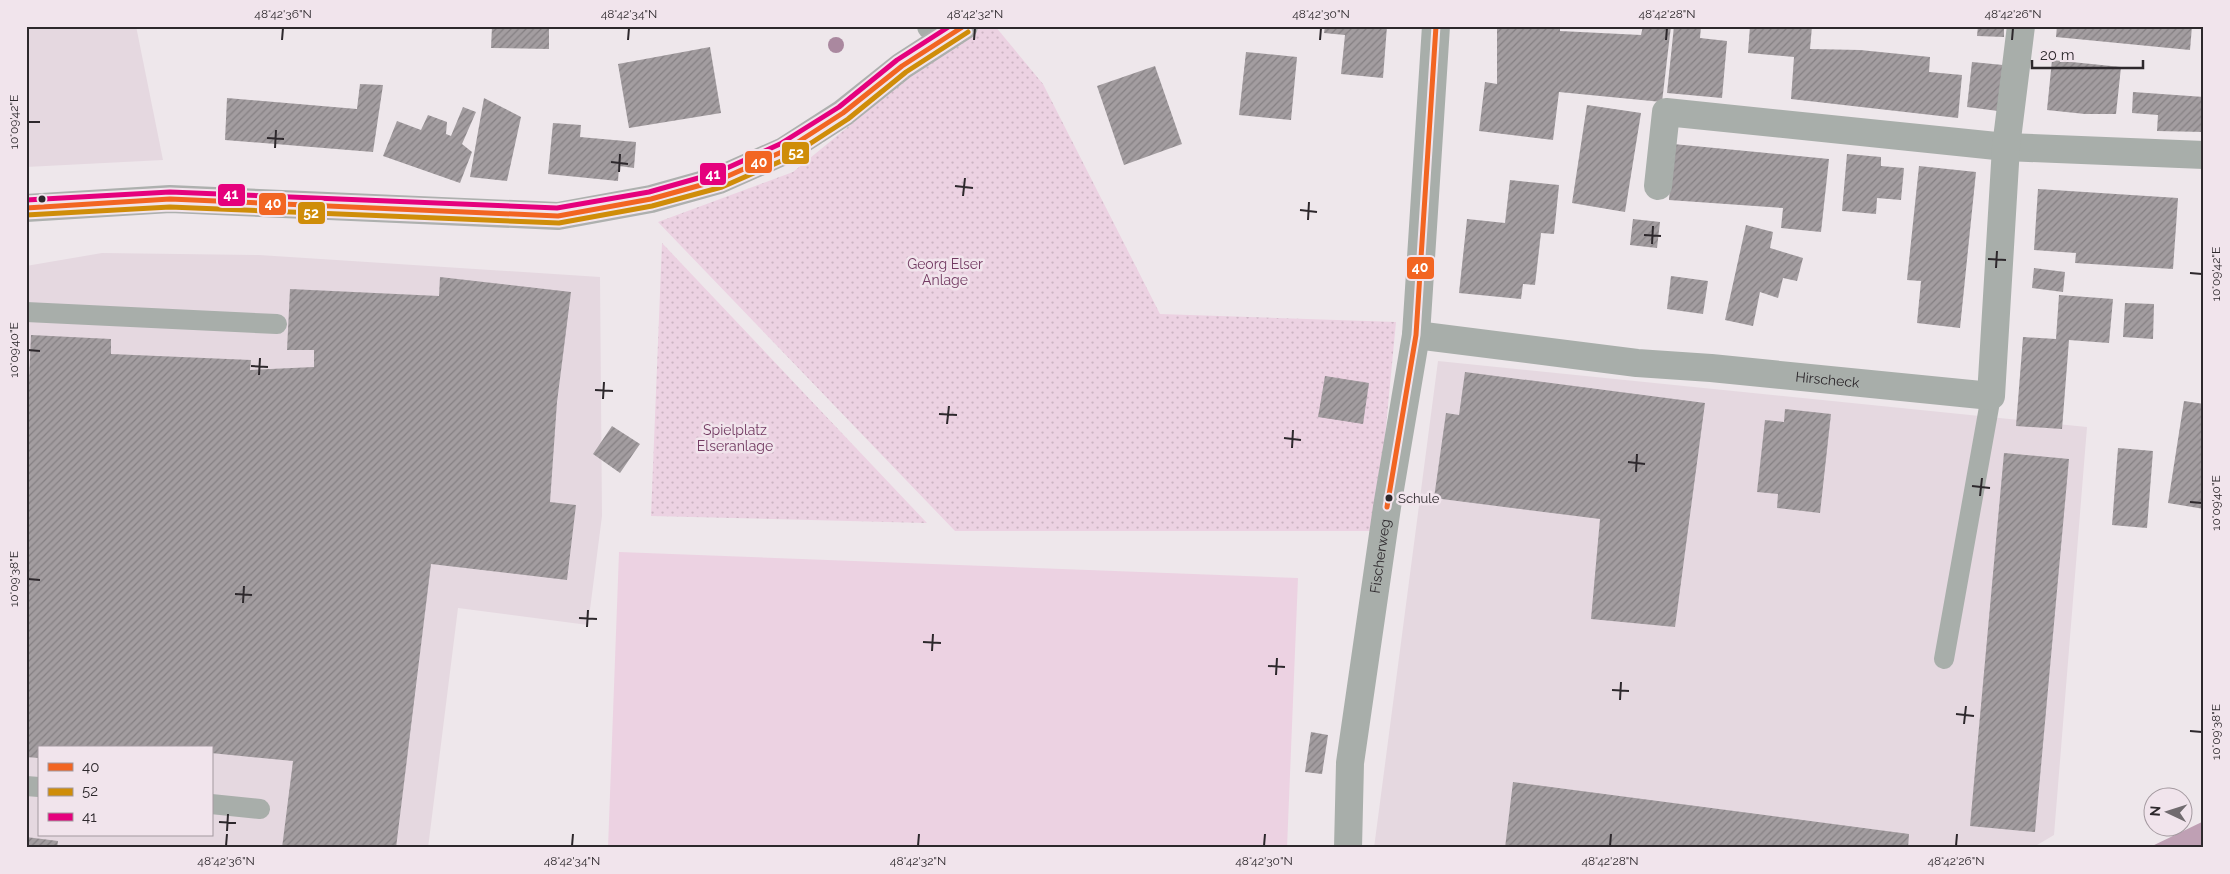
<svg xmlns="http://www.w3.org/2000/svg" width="2230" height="874" font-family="Raleway,sans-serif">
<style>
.built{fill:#e5d8e0;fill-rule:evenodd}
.green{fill:#ecd2e2}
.park{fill:url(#park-dots)}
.water{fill:#bfa0b4}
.building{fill:url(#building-hatch)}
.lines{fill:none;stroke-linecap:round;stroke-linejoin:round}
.service{stroke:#a8aeaa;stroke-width:20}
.minor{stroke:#a8aeaa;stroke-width:28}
.primary{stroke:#adb0ae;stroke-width:28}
.bus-1-casing{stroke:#f1e4ec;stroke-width:9}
.bus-2-casing{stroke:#f1e4ec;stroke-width:9}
.bus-3-casing{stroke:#f1e4ec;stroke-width:9}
.bus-1{stroke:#f26522;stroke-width:5}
.bus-2{stroke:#cf8d09;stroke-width:5}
.bus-3{stroke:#e5007d;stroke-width:5}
.tree{fill:#aa889f}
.ticks{fill:none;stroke:#2d282c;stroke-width:2}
.bus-dot{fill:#2d282c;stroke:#f1e4ec;stroke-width:2}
.labels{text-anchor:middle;stroke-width:5;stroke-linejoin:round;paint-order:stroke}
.bus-label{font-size:13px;fill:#2d282c;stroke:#f1e4ec;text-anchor:start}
.park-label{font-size:14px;fill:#723a61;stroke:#f1e4ec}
.street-label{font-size:14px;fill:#2d282c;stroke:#f1e4ec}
.line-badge{stroke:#f1e4ec;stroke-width:2}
.badge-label{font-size:14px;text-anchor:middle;font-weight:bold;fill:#fff}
.neatline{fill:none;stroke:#2d282c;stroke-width:2}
.ticks-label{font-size:12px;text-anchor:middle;fill:#2d282c}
</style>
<defs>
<pattern id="park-dots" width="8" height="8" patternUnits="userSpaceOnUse" patternTransform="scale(1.25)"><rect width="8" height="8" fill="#ecd2e2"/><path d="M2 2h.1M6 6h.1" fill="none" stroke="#cbb4c2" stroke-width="1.8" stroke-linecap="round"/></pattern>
<pattern id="building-hatch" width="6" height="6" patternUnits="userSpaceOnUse" patternTransform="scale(1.25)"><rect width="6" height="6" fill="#a39da0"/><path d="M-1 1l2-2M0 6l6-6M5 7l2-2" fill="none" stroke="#858083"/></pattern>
</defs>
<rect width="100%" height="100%" fill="#eee7eb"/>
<path class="built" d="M 26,26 L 136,26 L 163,160 L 26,167 Z
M 102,253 L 259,255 L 600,277 L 602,516 L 588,625 L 458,608 L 428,848 L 26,848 L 26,266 ZM 39,748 L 211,748 L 211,835 L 39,835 Z
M 1438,361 L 2087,427 L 2054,835 L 2032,848 L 1374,848 Z"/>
<path class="green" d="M 619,552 L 1298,578 L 1287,848 L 608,848 Z"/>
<path class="park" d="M 971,26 L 995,26 L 1043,84 L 1160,314 L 1396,322 L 1376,531 L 955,531 L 658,222 L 793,172 Z
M 662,243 L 927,523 L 651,516 Z"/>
<path class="water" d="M 2204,821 L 2204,848 L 2148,848 Z"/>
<path class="building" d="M 492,26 L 549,26 L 549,49 L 491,48 Z
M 1325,26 L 1387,26 L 1383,78 L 1341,74 L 1345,35 L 1324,33 Z
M 1497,26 L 1560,26 L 1560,31 L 1641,35 L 1643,26 L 1671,26 L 1662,102 L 1559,92 L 1553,140 L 1479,131 L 1485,82 L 1497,84 Z
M 1674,26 L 1701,26 L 1700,38 L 1727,41 L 1722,98 L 1667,93 Z
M 1750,26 L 1812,26 L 1810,49 L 1860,50 L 1930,57 L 1929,72 L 1962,75 L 1958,118 L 1791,99 L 1794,57 L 1748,53 Z
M 1978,26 L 2004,26 L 2004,37 L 1977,36 Z
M 2057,26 L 2192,26 L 2190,50 L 2056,37 Z
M 710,47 L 721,113 L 629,128 L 618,64 Z
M 1246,52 L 1297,57 L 1291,120 L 1239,115 Z
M 2052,60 L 2121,67 L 2116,114 L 2085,114 L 2047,110 Z
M 1972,62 L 2003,65 L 1998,111 L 1967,107 Z
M 1155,66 L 1182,144 L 1124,165 L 1097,86 Z
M 360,84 L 383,85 L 373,152 L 225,140 L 227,98 L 357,109 Z
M 2133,92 L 2204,97 L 2204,132 L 2157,131 L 2158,115 L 2132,113 Z
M 484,98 L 521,117 L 507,181 L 470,177 Z
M 1587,105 L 1641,113 L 1625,212 L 1572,203 Z
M 463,107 L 476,112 L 462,144 L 472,152 L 460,183 L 383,156 L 397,121 L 421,130 L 428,115 L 447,122 L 446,134 L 451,136 Z
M 553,123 L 581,125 L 580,137 L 636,142 L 634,168 L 619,166 L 618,181 L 548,174 Z
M 1673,144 L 1829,159 L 1821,232 L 1781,228 L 1783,208 L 1669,200 Z
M 1847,154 L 1881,157 L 1881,166 L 1904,168 L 1901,200 L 1877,198 L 1876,214 L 1842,211 Z
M 1919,166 L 1976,172 L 1960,328 L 1917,323 L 1921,281 L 1907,280 Z
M 1510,180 L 1559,185 L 1554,234 L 1541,233 L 1535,285 L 1523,284 L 1521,299 L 1459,293 L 1467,219 L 1505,223 Z
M 2038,189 L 2178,198 L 2173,269 L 2075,263 L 2076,253 L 2034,250 Z
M 1633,219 L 1660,222 L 1657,248 L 1630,245 Z
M 1746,225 L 1773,232 L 1770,248 L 1803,258 L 1797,281 L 1783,278 L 1778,298 L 1760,292 L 1753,326 L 1725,320 Z
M 2034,268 L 2065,272 L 2063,292 L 2032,288 Z
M 1671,276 L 1708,281 L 1703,314 L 1667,309 Z
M 440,277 L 571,292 L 557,402 L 550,502 L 576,505 L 567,580 L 431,564 L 396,848 L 282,848 L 293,761 L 211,753 L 211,748 L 39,748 L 39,758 L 26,757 L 26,448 L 31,335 L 111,339 L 111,354 L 251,360 L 250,370 L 314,367 L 314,350 L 287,350 L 290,289 L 439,296 Z
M 2059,295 L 2113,299 L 2109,343 L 2069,340 L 2062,429 L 2016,426 L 2023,337 L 2056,339 Z
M 2125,303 L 2154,304 L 2153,339 L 2123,337 Z
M 1465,372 L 1705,403 L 1675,627 L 1591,619 L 1600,519 L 1434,498 L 1446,413 L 1459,415 Z
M 1325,376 L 1369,383 L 1363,424 L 1318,417 Z
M 2184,401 L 2204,404 L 2204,509 L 2168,503 Z
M 1785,409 L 1831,414 L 1820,513 L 1777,508 L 1778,494 L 1757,492 L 1765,420 L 1784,422 Z
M 612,426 L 640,444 L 620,473 L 593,454 Z
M 2118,448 L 2153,451 L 2147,528 L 2112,525 Z
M 2004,453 L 2069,459 L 2035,832 L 1970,826 Z
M 1311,732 L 1328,735 L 1322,774 L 1305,772 Z
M 1513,782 L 1909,834 L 1908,848 L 1505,848 Z
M 26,837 L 58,841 L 57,848 L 26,848 Z"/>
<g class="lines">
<path class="service" d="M 26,312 L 277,324
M 1944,659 L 1991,396
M 26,786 L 39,787
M 211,804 L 260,809"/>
<g class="minor">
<path d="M 931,26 L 946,37"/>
<path d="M 1658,186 L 1666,112 L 2006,147 L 2204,155"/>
<path id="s1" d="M 1416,335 L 1637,363 L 1711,368 L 1991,396 L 2006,147 L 2021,26"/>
<path id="s2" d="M 1348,848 L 1350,763 L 1387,507 L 1416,335 L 1436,26"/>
</g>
<path class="primary" d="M 26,208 L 170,199 L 558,216 L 651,199 L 719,180 L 784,151 L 843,113 L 902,66 L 964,26"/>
<defs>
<path id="bus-1" d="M 26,208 L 170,199 L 558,216 L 651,199 L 719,180 L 784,151 L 843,113 L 902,66 L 964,26
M 1387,507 L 1416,335 L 1436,26"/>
<path id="bus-2" d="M 26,215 L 170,207 L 559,223 L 652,206 L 722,187 L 788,158 L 848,119 L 906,72 L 968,32"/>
<path id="bus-3" d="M 26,200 L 170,192 L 557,208 L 649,192 L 716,173 L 780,144 L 839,107 L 897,60 L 950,26"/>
</defs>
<use href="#bus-1" class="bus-1-casing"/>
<use href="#bus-2" class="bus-2-casing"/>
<use href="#bus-3" class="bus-3-casing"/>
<use href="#bus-1" class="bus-1"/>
<use href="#bus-2" class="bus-2"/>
<use href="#bus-3" class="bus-3"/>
</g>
<circle class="tree" cx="836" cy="45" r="8"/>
<path class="ticks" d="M 282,40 L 283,28M 628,40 L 629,28M 974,40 L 975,28M 1320,40 L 1321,28M 1666,40 L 1667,28M 2012,40 L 2013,28M 28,122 L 40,122M 267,138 L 284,139M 275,148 L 276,130M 611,162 L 628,164M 619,172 L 620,154M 955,186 L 973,188M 963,196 L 965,178M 1300,210 L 1317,212M 1308,220 L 1309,202M 1644,235 L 1661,236M 1652,244 L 1653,226M 1988,259 L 2006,260M 1996,268 L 1997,251M 2190,273 L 2202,274M 28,350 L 40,351M 251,366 L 268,367M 259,375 L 260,358M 595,390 L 613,391M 603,399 L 604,382M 939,414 L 957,415M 947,424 L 949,406M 1284,438 L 1301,440M 1292,448 L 1293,430M 1628,462 L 1645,464M 1636,472 L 1637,454M 1972,486 L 1990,488M 1980,496 L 1982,478M 2190,502 L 2202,503M 28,579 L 40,580M 235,594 L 252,595M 243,603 L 244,586M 579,618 L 597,619M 587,627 L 588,610M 923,642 L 941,643M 932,651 L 933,634M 1268,666 L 1285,667M 1276,675 L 1277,658M 1612,690 L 1629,691M 1620,700 L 1621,682M 1956,714 L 1974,716M 1964,724 L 1966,706M 2190,731 L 2202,732M 219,822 L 236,823M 227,831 L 228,814M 226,846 L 227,834M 572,846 L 573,834M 918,846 L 919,834M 1264,846 L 1265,834M 1610,846 L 1611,834M 1956,846 L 1957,834"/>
<g class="bus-dot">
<circle cx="42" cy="199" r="4.5"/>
<circle cx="1389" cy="498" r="4.5"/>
</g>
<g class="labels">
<g class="bus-label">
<text x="1398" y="503">Schule</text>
</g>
<g class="park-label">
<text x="945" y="269">Georg Elser<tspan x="945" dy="16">Anlage</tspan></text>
<text x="735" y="435">Spielplatz<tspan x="735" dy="16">Elseranlage</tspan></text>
</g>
<g class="street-label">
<text dy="5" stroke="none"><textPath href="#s1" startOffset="414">Hirscheck</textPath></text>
<text dy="5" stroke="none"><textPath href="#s2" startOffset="294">Fischerweg</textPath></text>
</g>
</g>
<g class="line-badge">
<rect x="781" y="141" width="29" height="24" rx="5" fill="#cf8d09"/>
<rect x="744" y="150" width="29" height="24" rx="5" fill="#f26522"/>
<rect x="699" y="162" width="28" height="24" rx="5" fill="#e5007d"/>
<rect x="217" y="183" width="29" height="24" rx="5" fill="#e5007d"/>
<rect x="258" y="192" width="29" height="24" rx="5" fill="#f26522"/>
<rect x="297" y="201" width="29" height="24" rx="5" fill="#cf8d09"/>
<rect x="1406" y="256" width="29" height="24" rx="5" fill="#f26522"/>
</g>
<g class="badge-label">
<text x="796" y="158">52</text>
<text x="759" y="167">40</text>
<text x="713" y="179">41</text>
<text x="231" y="199">41</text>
<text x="273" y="208">40</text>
<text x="311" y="218">52</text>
<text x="1420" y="272">40</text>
</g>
<rect width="2230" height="874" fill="none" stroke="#f1e4ec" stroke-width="55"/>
<rect x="38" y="746" width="175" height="90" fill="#f1e4ec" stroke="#a3999f"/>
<rect x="48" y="763" width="25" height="8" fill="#f26522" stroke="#a3999f"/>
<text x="82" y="772" font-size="15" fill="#2d282c">40</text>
<rect x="48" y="788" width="25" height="8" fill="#cf8d09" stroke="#a3999f"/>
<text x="82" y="796" font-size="15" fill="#2d282c">52</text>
<rect x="48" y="813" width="25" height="8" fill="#e5007d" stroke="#a3999f"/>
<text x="82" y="822" font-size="15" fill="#2d282c">41</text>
<g transform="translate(2168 812) rotate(274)"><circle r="24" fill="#f1e4ec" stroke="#a3999f"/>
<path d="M0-4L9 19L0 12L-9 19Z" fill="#716b6f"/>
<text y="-8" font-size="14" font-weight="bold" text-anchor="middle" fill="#2d282c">N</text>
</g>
<path d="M2032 60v8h111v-8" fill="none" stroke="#2d282c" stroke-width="2.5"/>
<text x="2040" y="60" font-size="15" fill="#2d282c" stroke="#f1e4ec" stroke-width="4" paint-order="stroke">20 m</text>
<rect x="28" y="28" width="2174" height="818" class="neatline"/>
<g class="ticks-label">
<text x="283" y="18">48°42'36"N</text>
<text x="629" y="18">48°42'34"N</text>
<text x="975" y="18">48°42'32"N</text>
<text x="1321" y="18">48°42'30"N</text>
<text x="1667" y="18">48°42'28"N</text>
<text x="2013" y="18">48°42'26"N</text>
<text transform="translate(14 122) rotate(-90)" y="4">10°09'42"E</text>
<text transform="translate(2216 274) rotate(-90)" y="4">10°09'42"E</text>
<text transform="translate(14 350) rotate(-90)" y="4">10°09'40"E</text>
<text transform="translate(2216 503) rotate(-90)" y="4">10°09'40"E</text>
<text transform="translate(14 579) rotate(-90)" y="4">10°09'38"E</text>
<text transform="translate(2216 732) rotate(-90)" y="4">10°09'38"E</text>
<text x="226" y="865">48°42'36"N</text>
<text x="572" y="865">48°42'34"N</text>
<text x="918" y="865">48°42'32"N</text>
<text x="1264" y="865">48°42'30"N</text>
<text x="1610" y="865">48°42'28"N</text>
<text x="1956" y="865">48°42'26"N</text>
</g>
</svg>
